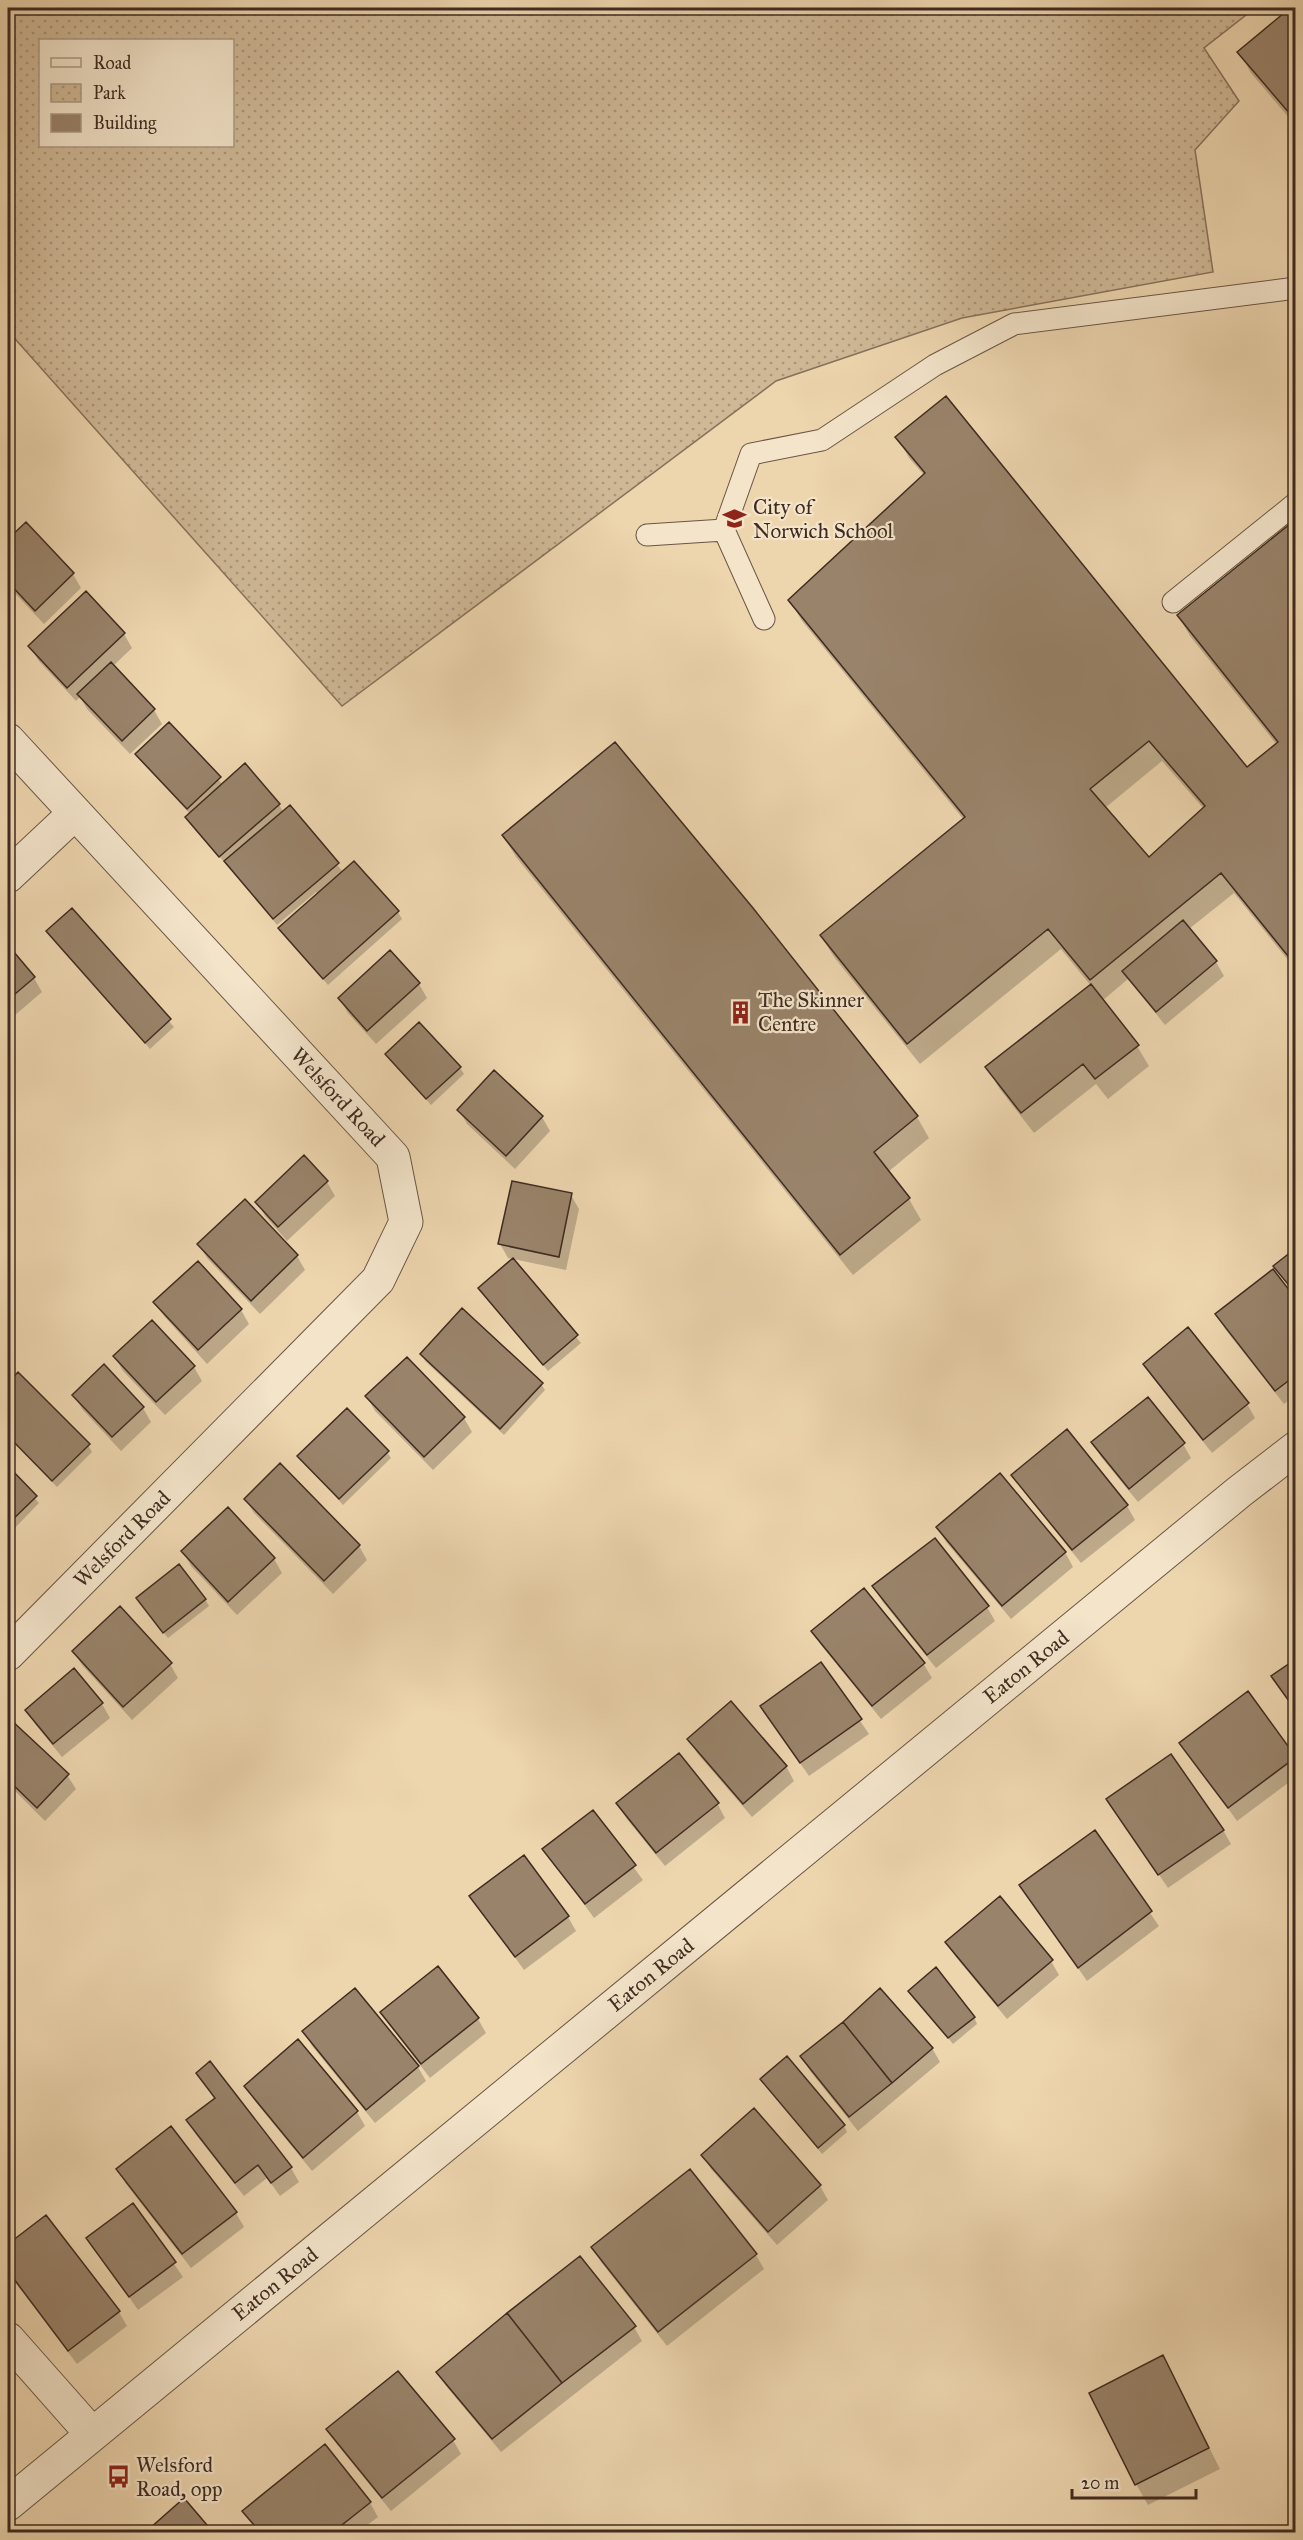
<svg xmlns="http://www.w3.org/2000/svg" width="1303" height="2540" font-family="'IM FELL Great Primer',serif">
<style>
.park{fill:url(#park-dots);stroke:#87725b;stroke-width:1.5;fill-rule:evenodd}
.shadow{fill:#0003;fill-rule:evenodd}
.building{fill:#99836a;stroke:#3f2b20;stroke-width:1.5;fill-rule:evenodd}
.lines{fill:none;stroke-linecap:round;stroke-linejoin:round}
.service-casing{stroke:#6a5644;stroke-width:23}
.minor-casing{stroke:#6a5644;stroke-width:35}
.service{stroke:#f3e4ca;stroke-width:21}
.minor{stroke:#f3e4ca;stroke-width:33}
.labels{text-anchor:middle;stroke-width:4.5;stroke-linejoin:round;paint-order:stroke}
.poi-label{font-size:21px;fill:#3f2b20;stroke:#f3e4ca;text-anchor:start}
.street-label{font-size:21px;fill:#3f2b20;stroke:#f3e4ca}
</style>
<defs>
<pattern id="park-dots" width="8" height="8" patternUnits="userSpaceOnUse" patternTransform="scale(1.5)"><rect width="8" height="8" fill="#cfb896"/><path d="M2 2h.1M6 6h.1" fill="none" stroke="#a9967a" stroke-width="1.8" stroke-linecap="round"/></pattern>
</defs>
<rect width="100%" height="100%" fill="#edd5ae"/>
<filter id="stains"><feTurbulence type="fractalNoise" baseFrequency=".00333" numOctaves="4"/><feColorMatrix values="0 0 0 0 .2 0 0 0 0 .09 0 0 0 0 .02 0 0 0 .5 -.17"/></filter>
<radialGradient id="worn" r=".72"><stop offset=".6" stop-color="#630" stop-opacity="0"/><stop offset="1" stop-color="#630" stop-opacity=".3"/></radialGradient>
<path class="park" d="M 8,8 L 1255,8 L 1204,48 L 1239,101 L 1195,150 L 1213,272 L 962,318 L 776,381 L 342,706 L 8,331 ZM 40,40 L 232,40 L 232,146 L 40,146 Z"/>
<path class="shadow" d="M 1292,8 L 1296,8 L 1296,126 L 1251,73 L 1239,52 Z
M 897,437 L 1247,769 L 1277,745 L 1190,636 L 1178,615 L 1296,521 L 1296,970 L 1234,893 L 1189,929 L 1216,962 L 1224,976 L 1165,1025 L 1128,979 L 1102,1001 L 1137,1046 L 1149,1066 L 1108,1099 L 1096,1084 L 1034,1133 L 999,1088 L 987,1067 L 1091,986 L 1061,949 L 920,1064 L 834,957 L 821,936 L 964,820 L 802,621 L 790,600 L 924,475 L 909,458 ZM 1162,761 L 1204,809 L 1149,860 L 1105,808 Z
M 8,518 L 17,533 L 73,574 L 81,588 L 44,624 L 8,586 Z
M 86,594 L 124,634 L 132,648 L 113,666 L 154,710 L 162,724 L 130,754 L 87,709 L 80,697 L 76,701 L 38,660 L 30,646 Z
M 169,724 L 223,785 L 279,804 L 283,812 L 289,807 L 343,872 L 353,863 L 398,912 L 402,919 L 328,985 L 280,928 L 318,894 L 316,892 L 277,925 L 226,861 L 224,862 L 190,824 L 186,817 L 190,814 L 141,761 L 137,754 Z
M 503,836 L 751,909 L 917,1117 L 929,1138 L 888,1172 L 909,1199 L 921,1220 L 853,1275 L 516,857 Z
M 72,910 L 174,1027 L 150,1049 L 47,932 Z
M 8,948 L 34,978 L 42,992 L 8,1021 Z
M 390,952 L 419,984 L 427,998 L 376,1044 L 348,1013 L 340,999 Z
M 387,1054 L 460,1068 L 464,1074 L 431,1105 Z
M 494,1072 L 542,1117 L 550,1131 L 515,1169 L 467,1124 L 459,1110 Z
M 304,1157 L 327,1182 L 335,1196 L 287,1241 L 265,1216 L 257,1202 Z
M 571,1195 L 579,1209 L 566,1270 L 508,1258 L 500,1244 Z
M 245,1201 L 297,1256 L 305,1270 L 260,1314 L 207,1258 L 199,1244 Z
M 1296,1250 L 1296,1296 L 1275,1266 Z
M 512,1261 L 581,1343 L 548,1371 L 480,1289 Z
M 198,1263 L 241,1310 L 249,1324 L 207,1364 L 164,1316 L 155,1302 Z
M 1296,1301 L 1296,1395 L 1284,1404 L 1225,1329 L 1217,1315 Z
M 422,1354 L 541,1384 L 545,1390 L 504,1435 L 425,1361 Z
M 115,1357 L 194,1367 L 202,1381 L 165,1415 L 123,1371 Z
M 1145,1364 L 1247,1404 L 1255,1418 L 1212,1453 L 1153,1378 Z
M 18,1374 L 88,1445 L 92,1452 L 57,1487 L 8,1437 L 8,1385 Z
M 74,1395 L 143,1408 L 151,1422 L 121,1451 L 82,1409 Z
M 367,1397 L 464,1418 L 472,1432 L 433,1470 L 375,1411 Z
M 1093,1443 L 1183,1444 L 1191,1458 L 1138,1502 L 1101,1457 Z
M 387,1452 L 391,1458 L 343,1505 L 299,1456 Z
M 8,1468 L 39,1503 L 8,1535 Z
M 1013,1475 L 1127,1506 L 1135,1520 L 1081,1563 L 1022,1489 Z
M 245,1499 L 359,1546 L 367,1560 L 333,1594 L 254,1513 Z
M 938,1528 L 1065,1552 L 1073,1567 L 1011,1619 L 946,1542 Z
M 183,1552 L 274,1559 L 282,1573 L 237,1615 L 191,1566 Z
M 874,1587 L 987,1607 L 995,1621 L 936,1668 L 882,1601 Z
M 205,1599 L 209,1606 L 168,1638 L 142,1605 Z
M 813,1631 L 923,1663 L 932,1678 L 881,1719 L 821,1645 Z
M 73,1651 L 170,1664 L 178,1678 L 132,1720 L 82,1665 Z
M 821,1664 L 869,1734 L 809,1776 L 770,1720 Z
M 102,1704 L 110,1718 L 62,1757 L 35,1724 L 27,1710 Z
M 10,1721 L 67,1775 L 76,1789 L 45,1821 L 8,1784 L 8,1723 Z
M 689,1739 L 786,1766 L 794,1781 L 752,1817 L 697,1753 Z
M 1181,1743 L 1296,1757 L 1296,1777 L 1237,1821 Z
M 1108,1800 L 1223,1830 L 1231,1844 L 1168,1888 Z
M 717,1803 L 725,1818 L 665,1866 L 626,1818 L 618,1804 Z
M 593,1812 L 643,1880 L 594,1918 L 544,1849 Z
M 1094,1832 L 1159,1926 L 1087,1981 L 1030,1899 Z
M 471,1896 L 568,1917 L 576,1931 L 524,1970 Z
M 947,1942 L 1051,1961 L 1059,1975 L 1007,2019 L 955,1956 Z
M 438,1968 L 478,2019 L 486,2033 L 430,2078 L 390,2026 L 382,2012 Z
M 910,1991 L 974,2017 L 977,2024 L 953,2044 Z
M 304,2032 L 418,2067 L 426,2081 L 375,2123 L 312,2046 Z
M 298,2042 L 357,2112 L 365,2126 L 312,2171 L 254,2100 L 245,2086 Z
M 932,2048 L 940,2062 L 858,2131 L 810,2071 L 802,2057 Z
M 210,2064 L 291,2168 L 299,2182 L 280,2196 L 267,2178 L 244,2196 L 196,2135 L 188,2121 L 215,2100 L 198,2073 Z
M 761,2080 L 844,2126 L 847,2132 L 822,2154 Z
M 754,2111 L 820,2186 L 828,2200 L 777,2245 L 711,2169 L 703,2155 Z
M 170,2128 L 236,2213 L 244,2227 L 191,2268 L 126,2184 L 118,2170 Z
M 133,2205 L 183,2277 L 138,2310 L 88,2238 Z
M 45,2217 L 119,2312 L 127,2326 L 77,2364 L 8,2273 L 8,2246 Z
M 593,2248 L 756,2255 L 764,2269 L 667,2346 L 601,2262 Z
M 634,2327 L 642,2341 L 501,2452 L 446,2386 L 438,2372 Z
M 1174,2378 L 1220,2469 L 1148,2505 L 1136,2484 Z
M 328,2429 L 453,2440 L 461,2454 L 391,2511 L 336,2443 Z
M 184,2501 L 211,2532 L 146,2532 Z
M 370,2503 L 378,2517 L 358,2532 L 259,2532 L 244,2511 Z"/>
<path class="building" d="M 1290,8 L 1296,8 L 1296,121 L 1237,52 Z
M 946,396 L 1247,767 L 1278,742 L 1177,615 L 1296,519 L 1296,966 L 1221,873 L 1090,980 L 1048,929 L 907,1044 L 820,935 L 965,817 L 788,600 L 925,473 L 895,437 ZM 1149,741 L 1205,806 L 1149,857 L 1090,789 Z
M 26,522 L 74,573 L 35,611 L 8,582 L 8,539 Z
M 86,591 L 125,633 L 67,688 L 28,646 Z
M 111,662 L 155,709 L 122,741 L 77,694 Z
M 169,722 L 221,777 L 187,809 L 135,754 Z
M 615,742 L 753,908 L 918,1116 L 874,1152 L 910,1198 L 840,1255 L 502,835 Z
M 245,763 L 280,804 L 219,857 L 185,817 Z
M 290,805 L 339,863 L 273,919 L 224,861 Z
M 354,861 L 399,911 L 323,979 L 278,928 Z
M 72,908 L 171,1019 L 145,1043 L 46,931 Z
M 1183,920 L 1217,961 L 1156,1012 L 1122,971 Z
M 8,945 L 35,977 L 8,1000 Z
M 390,950 L 420,983 L 367,1031 L 338,998 Z
M 1091,984 L 1139,1045 L 1095,1079 L 1083,1064 L 1021,1113 L 985,1067 Z
M 419,1022 L 461,1067 L 426,1099 L 385,1054 Z
M 494,1070 L 543,1116 L 506,1156 L 457,1110 Z
M 304,1155 L 328,1181 L 278,1227 L 255,1202 Z
M 512,1181 L 572,1193 L 559,1257 L 498,1244 Z
M 245,1199 L 298,1255 L 251,1301 L 197,1244 Z
M 1296,1248 L 1296,1294 L 1273,1266 Z
M 513,1258 L 578,1335 L 543,1365 L 478,1288 Z
M 198,1261 L 242,1309 L 198,1350 L 153,1302 Z
M 1273,1269 L 1296,1299 L 1296,1375 L 1275,1391 L 1215,1314 Z
M 462,1308 L 543,1383 L 500,1429 L 420,1354 Z
M 152,1320 L 195,1366 L 156,1402 L 113,1356 Z
M 1188,1327 L 1249,1403 L 1203,1440 L 1143,1364 Z
M 407,1357 L 465,1417 L 424,1457 L 365,1396 Z
M 104,1364 L 144,1407 L 112,1437 L 72,1395 Z
M 18,1372 L 90,1444 L 52,1481 L 8,1436 L 8,1383 Z
M 1148,1397 L 1185,1443 L 1129,1489 L 1091,1442 Z
M 347,1408 L 389,1451 L 339,1499 L 297,1456 Z
M 1067,1429 L 1128,1505 L 1072,1550 L 1011,1475 Z
M 280,1463 L 360,1545 L 324,1581 L 244,1499 Z
M 8,1466 L 37,1496 L 8,1524 Z
M 1000,1473 L 1066,1552 L 1002,1606 L 936,1527 Z
M 228,1507 L 275,1558 L 228,1602 L 181,1551 Z
M 935,1538 L 989,1606 L 927,1655 L 872,1586 Z
M 179,1564 L 206,1599 L 163,1633 L 136,1598 Z
M 864,1588 L 925,1663 L 872,1706 L 811,1631 Z
M 120,1606 L 172,1663 L 123,1707 L 72,1651 Z
M 1296,1659 L 1296,1711 L 1271,1676 Z
M 821,1662 L 862,1719 L 800,1763 L 760,1706 Z
M 74,1668 L 103,1703 L 53,1744 L 25,1710 Z
M 1248,1691 L 1296,1757 L 1228,1808 L 1179,1743 Z
M 731,1701 L 787,1766 L 743,1804 L 687,1739 Z
M 10,1719 L 69,1774 L 37,1808 L 8,1780 L 8,1721 Z
M 679,1753 L 719,1803 L 656,1853 L 616,1803 Z
M 1171,1754 L 1224,1830 L 1158,1875 L 1106,1799 Z
M 593,1810 L 636,1865 L 585,1904 L 542,1849 Z
M 1095,1830 L 1152,1911 L 1078,1968 L 1019,1885 Z
M 524,1855 L 569,1916 L 515,1957 L 469,1896 Z
M 1000,1896 L 1053,1960 L 998,2006 L 945,1942 Z
M 438,1966 L 479,2018 L 421,2064 L 380,2012 Z
M 936,1967 L 975,2017 L 948,2038 L 908,1991 Z
M 355,1988 L 419,2066 L 366,2110 L 302,2031 Z
M 880,1988 L 933,2048 L 892,2083 L 843,2022 Z
M 843,2022 L 892,2083 L 849,2117 L 800,2056 Z
M 298,2039 L 358,2111 L 303,2158 L 244,2086 Z
M 787,2056 L 845,2125 L 818,2148 L 760,2079 Z
M 210,2061 L 292,2167 L 271,2183 L 258,2165 L 235,2183 L 186,2120 L 215,2098 L 196,2073 Z
M 754,2108 L 821,2185 L 768,2232 L 701,2155 Z
M 171,2126 L 237,2212 L 182,2254 L 116,2169 Z
M 690,2169 L 757,2254 L 658,2332 L 591,2247 Z
M 133,2203 L 176,2262 L 129,2297 L 86,2238 Z
M 46,2215 L 120,2311 L 68,2351 L 8,2271 L 8,2244 Z
M 580,2256 L 636,2326 L 562,2383 L 507,2313 Z
M 507,2313 L 562,2383 L 492,2439 L 436,2372 Z
M 1163,2355 L 1209,2448 L 1135,2485 L 1089,2393 Z
M 398,2371 L 455,2439 L 382,2498 L 326,2429 Z
M 325,2444 L 371,2502 L 333,2532 L 260,2532 L 242,2511 Z
M 184,2498 L 213,2532 L 153,2532 L 149,2529 Z"/>
<g class="lines">
<defs>
<path id="service" d="M 724,530 L 751,454 L 822,440 L 935,365 L 1014,324 L 1296,288
M 647,535 L 724,530 L 764,619
M 1173,602 L 1296,503"/>
<path id="minor" d="M 8,740 L 393,1157 L 406,1222 L 378,1280 L 8,1654
M 8,876 L 75,813
M 8,2339 L 92,2434
M 8,2504 L 1239,1492 L 1296,1448"/>
</defs>
<use href="#service" class="service-casing"/>
<use href="#minor" class="minor-casing"/>
<use href="#service" class="service"/>
<use href="#minor" class="minor"/>
</g>
<defs>
<symbol id="school-bare" viewBox="-9 -9 18 18"><path d="M0-5L7-2L0 1L-7-2ZM-4 1L0 2.5L4 1V4Q0 6-4 4Z" fill="#8f2418" stroke="#f3e4ca" stroke-width="2.5" paint-order="stroke"/></symbol>
<symbol id="building-bare" viewBox="-9 -9 18 18"><path d="M-4-6H4V6H1V3H-1V6H-4ZM-2.5-4.3h1.7v1.8h-1.7ZM.8-4.3h1.7v1.8H.8ZM-2.5-1h1.7V.8h-1.7ZM.8-1h1.7V.8H.8Z" fill="#8f2418" stroke="#f3e4ca" stroke-width="2.5" paint-order="stroke"/></symbol>
<symbol id="bus-bare" viewBox="-9 -9 18 18"><path d="M-5-6H5V4H4V6H2V4H-2V6H-4V4H-5ZM-3.5-4V0h7V-4ZM-3.5 1.2v1.5H-2V1.2ZM2 1.2v1.5H3.5V1.2Z" fill="#8f2418" stroke="#f3e4ca" stroke-width="2.5" paint-order="stroke"/></symbol>
</defs>
<g fill-rule="evenodd">
<use href="#school-bare" x="718" y="502" width="33" height="33"/>
<use href="#building-bare" x="724" y="996" width="33" height="33"/>
<use href="#bus-bare" x="102" y="2460" width="33" height="33"/>
</g>
<g class="labels">
<g class="poi-label">
<text x="753" y="514">City of<tspan x="753" dy="24">Norwich School</tspan></text>
<text x="758" y="1007">The Skinner<tspan x="758" dy="24">Centre</tspan></text>
<text x="136" y="2472">Welsford<tspan x="136" dy="24">Road, opp</tspan></text>
</g>
<g class="street-label">
<text transform="translate(338 1097) rotate(47)" y="7">Welsford Road</text>
<text transform="translate(122 1539) rotate(-45)" y="7">Welsford Road</text>
<text transform="translate(1026 1667) rotate(-39)" y="7">Eaton Road</text>
<text transform="translate(651 1975) rotate(-39)" y="7">Eaton Road</text>
<text transform="translate(275 2284) rotate(-39)" y="7">Eaton Road</text>
</g>
</g>
<rect width="1303" height="2540" fill="none" stroke="#edd5ae" stroke-width="30"/>
<rect x="9" y="9" width="1285" height="2522" fill="none" stroke="#3f2b20" stroke-width="3"/>
<rect x="15" y="15" width="1273" height="2510" fill="none" stroke="#3f2b20" stroke-width="1.5"/>
<rect x="39" y="39" width="195" height="108" fill="#f3e4ca" stroke="#ab9a86" stroke-width="1.5"/>
<rect x="51" y="58" width="30" height="9" fill="#f3e4ca" stroke="#ab9a86" stroke-width="1.5"/>
<text x="93" y="69" font-size="18" fill="#3f2b20">Road</text>
<rect x="51" y="84" width="30" height="18" fill="url(#park-dots)" stroke="#ab9a86" stroke-width="1.5"/>
<text x="93" y="99" font-size="18" fill="#3f2b20">Park</text>
<rect x="51" y="114" width="30" height="18" fill="#99836a" stroke="#ab9a86" stroke-width="1.5"/>
<text x="93" y="129" font-size="18" fill="#3f2b20">Building</text>
<path d="M1072 2489v9h124v-9" fill="none" stroke="#3f2b20" stroke-width="3"/>
<text x="1081" y="2489" font-size="18" fill="#3f2b20" stroke="#f3e4ca" stroke-width="4.5" paint-order="stroke">20 m</text>
<rect width="100%" height="100%" filter="url(#stains)"/>
<rect width="100%" height="100%" fill="url(#worn)"/>
</svg>
